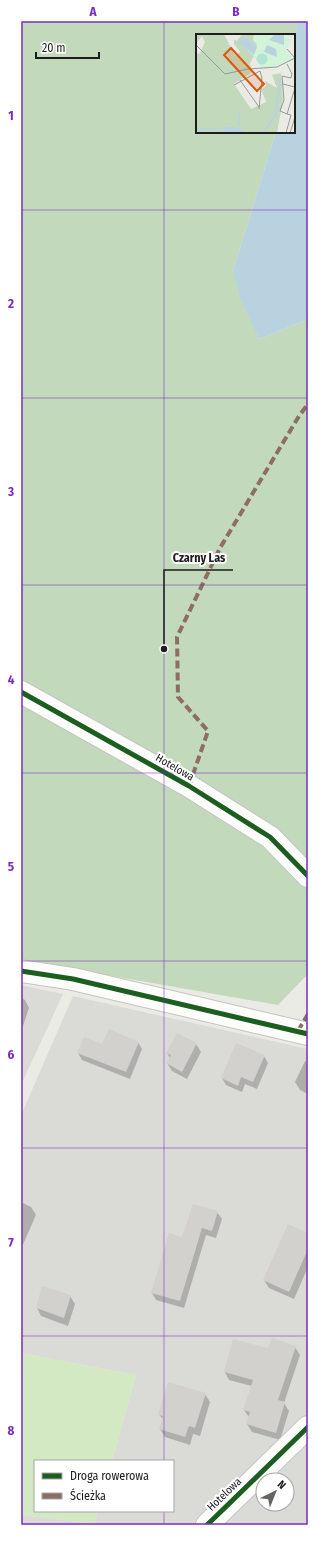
<svg xmlns="http://www.w3.org/2000/svg" width="329" height="1546" font-family="'Fira Sans Condensed',sans-serif">
<style>
.residential{fill:#dadad7;fill-rule:evenodd}
.grass{fill:#d3e9c4}
.forest{fill:#c2dabb}
.water{fill:#b9d2df}
.shadow{fill:#0003}
.building{fill:#d2d1cd}
.lines{fill:none;stroke-linecap:round;stroke-linejoin:round}
.street-casing{stroke:#c4c4c2;stroke-width:24}
.street{stroke:#fcfcfb;stroke-width:22}
.quiet{stroke:#8d6e63;stroke-width:4;stroke-dasharray:8 4;stroke-linecap:butt}
.cycleway-casing{stroke:#fff;stroke-width:8}
.cycleway{stroke:#1b5e20;stroke-width:5}
.grid{fill:none;stroke:#7b2cbf;stroke-width:1;stroke-opacity:0.55}
.labels{text-anchor:middle;stroke-width:4;stroke-linejoin:round;paint-order:stroke}
.street-label{font-size:11px;fill:#1d1d1d;stroke:#fff}
.inset-river{fill:none;stroke:#b9d2df;stroke-width:2}
.inset-road{fill:none;stroke:#999996;stroke-width:1}
.view{fill:#de560d;fill-opacity:0.15;stroke:#de560d;stroke-width:2}
.inset-edge{fill:none;stroke:#1d1d1d;stroke-width:2}
.leader{fill:none;stroke:#1d1d1d;stroke-width:1.5}
.callout-dot{fill:#1d1d1d;stroke:#fff;stroke-width:1.5}
.callout-label{font-size:12px;text-anchor:middle;font-weight:bold;fill:#1d1d1d;stroke:#fff;stroke-width:4;stroke-linejoin:round;paint-order:stroke}
.neatline{fill:none;stroke:#7b2cbf;stroke-width:1.5}
.grid-label{font-size:13px;text-anchor:middle;font-weight:bold;fill:#7b2cbf}
</style>
<rect width="100%" height="100%" fill="#ebebe6"/>
<path class="residential" d="M 21,985 L 63,994 L 21,1085 Z
M 73,996 L 308,1049 L 308,1525 L 21,1525 L 21,1515 L 94,1524 L 98,1511 L 173,1511 L 173,1461 L 112,1461 L 136,1375 L 21,1353 L 21,1115 ZM 263,1480 L 287,1480 L 287,1504 L 263,1504 Z"/>
<path class="grass" d="M 21,1353 L 136,1375 L 112,1461 L 35,1461 L 35,1511 L 98,1511 L 95,1524 L 21,1515 Z"/>
<path class="forest" d="M 21,21 L 298,21 L 294,42 L 294,35 L 197,35 L 197,132 L 276,132 L 233,271 L 259,339 L 308,319 L 308,974 L 278,1005 L 21,960 Z"/>
<path class="water" d="M 298,21 L 308,21 L 308,319 L 259,339 L 240,297 L 233,271 L 276,132 L 294,132 L 294,42 Z"/>
<path class="shadow" d="M 21,998 L 25,1000 L 29,1008 L 21,1032 Z
M 138,1042 L 142,1049 L 130,1079 L 82,1060 L 78,1053 L 103,1045 Z
M 196,1044 L 201,1052 L 187,1079 L 172,1071 L 167,1063 L 170,1058 L 167,1053 Z
M 264,1056 L 268,1063 L 257,1089 L 245,1084 L 242,1092 L 226,1085 L 222,1078 Z
M 305,1061 L 308,1062 L 308,1094 L 300,1090 L 295,1082 Z
M 21,1202 L 31,1207 L 36,1215 L 21,1249 Z
M 217,1212 L 222,1219 L 216,1238 L 206,1235 L 184,1308 L 156,1300 L 152,1293 L 183,1238 Z
M 308,1234 L 308,1267 L 294,1299 L 269,1288 L 264,1280 Z
M 43,1288 L 70,1296 L 75,1304 L 68,1326 L 41,1316 L 37,1308 Z
M 234,1340 L 269,1350 L 295,1347 L 300,1355 L 284,1403 L 289,1411 L 280,1440 L 252,1432 L 247,1424 L 249,1417 L 244,1410 L 252,1386 L 229,1380 L 225,1372 Z
M 205,1394 L 210,1402 L 200,1436 L 193,1434 L 190,1445 L 165,1437 L 160,1429 L 163,1420 L 159,1414 Z"/>
<path class="building" d="M 109,1029 L 139,1042 L 126,1072 L 77,1053 L 84,1037 L 102,1044 Z
M 177,1033 L 197,1043 L 182,1072 L 166,1063 L 171,1055 L 166,1053 Z
M 236,1043 L 265,1055 L 253,1082 L 241,1077 L 238,1086 L 221,1078 Z
M 193,1204 L 218,1211 L 212,1231 L 202,1228 L 180,1301 L 151,1293 L 169,1233 L 182,1237 Z
M 288,1224 L 308,1233 L 308,1249 L 289,1292 L 263,1280 Z
M 42,1286 L 71,1295 L 64,1318 L 36,1308 Z
M 272,1338 L 296,1346 L 278,1400 L 285,1402 L 276,1433 L 246,1424 L 250,1412 L 243,1410 L 253,1380 L 224,1372 L 233,1339 L 268,1348 Z
M 168,1382 L 206,1393 L 195,1428 L 189,1426 L 185,1437 L 159,1429 L 163,1416 L 158,1415 Z"/>
<g class="lines">
<defs>
<path id="street" d="M 21,692 L 189,786 L 270,837 L 308,876
M 21,971 L 73,979 L 308,1034
M 207,1525 L 308,1427"/>
</defs>
<use href="#street" class="street-casing"/>
<use href="#street" class="street"/>
<path class="quiet" d="M 189,786 L 208,731 L 178,697 L 177,637 L 220,548 L 299,416 L 308,404
M 298,1031 L 308,1014"/>
<defs>
<path id="cycleway" d="M 21,692 L 189,786 L 270,837 L 308,876
M 21,971 L 73,979 L 308,1034
M 207,1525 L 308,1427"/>
</defs>
<use href="#cycleway" class="cycleway-casing"/>
<use href="#cycleway" class="cycleway"/>
</g>
<path class="grid" d="M 164,21 L 164,1461M 21,210 L 308,210M 21,398 L 308,398M 21,585 L 308,585M 21,773 L 308,773M 21,961 L 308,961M 21,1148 L 308,1148M 21,1336 L 308,1336M 164,1511 L 164,1525"/>
<g class="labels">
<g class="street-label">
<text transform="translate(175 767) rotate(30)" y="4">Hotelowa</text>
<text transform="translate(224 1494) rotate(-44)" y="4">Hotelowa</text>
</g>
</g>
<g transform="translate(196 34)">
<rect width="99" height="99" fill="#ebebe6"/>
<path d="M 0,0 L 28,0 L 39,22 L 44,18 L 38,10 L 38,5 L 41,7 L 46,0 L 60,1 L 61,13 L 49,2 L 44,9 L 58,22 L 54,29 L 56,38 L 38,50 L 55,75 L 70,68 L 65,55 L 70,52 L 69,47 L 81,54 L 76,41 L 85,39 L 87,66 L 81,99 L 53,99 L 38,93 L 30,94 L 28,99 L 0,99 L 0,20 L 4,19 L 9,8 L 6,2 L 0,10 Z" fill="#c2dabb"/>
<path d="M 58,0 L 93,0 L 94,10 L 90,15 L 92,20 L 98,24 L 92,29 L 66,35 L 57,21 L 62,12 L 57,6 Z" fill="#d3f3d8"/>
<path d="M60.5 25a5.5 5.5 0 1 1 11 0a5.5 5.5 0 1 1-11 0Z" fill="#b1e3d4"/>
<path d="M 78,1 L 88,1 L 88,11 L 73,6 ZM 49,2 L 61,13 L 58,21 L 43,9 ZM 71,11 L 80,15 L 81,23 L 68,18 ZM 38,93 L 42,94 L 53,99 L 28,99 L 27,93 Z" fill="#b9d2df"/>
<path class="inset-river" d="M 42,93 L 44,76M 0,95 L 26,95M 67,99 L 80,81 L 84,44"/>
<path class="inset-road" d="M 0,11 L 29,40 L 52,35 L 81,33 L 99,24M 91,15 L 99,24M 44,46 L 63,73M 87,50 L 99,53M 38,51 L 64,37M 63,75 L 66,44 L 64,37M 91,80 L 84,77 L 88,66 L 86,42 L 95,44 L 96,40 L 91,30M 90,99 L 95,81 L 91,80 L 99,54M 94,99 L 99,83"/>
<path class="view" d="M 35,14 L 68,50 L 61,57 L 28,21 Z"/>
<rect width="99" height="99" class="inset-edge"/>
</g>
<path class="leader" d="M164 649L164 570H233"/>
<circle class="callout-dot" cx="164" cy="649" r="4"/>
<g class="callout-label">
<text x="199" y="562">Czarny Las</text>
</g>
<rect width="329" height="1546" fill="none" stroke="#ffffff" stroke-width="44"/>
<rect x="34" y="1460" width="140" height="52" fill="#ffffff" stroke="#a5a5a5"/>
<rect x="42" y="1473" width="20" height="6" fill="#1b5e20" stroke="#a5a5a5"/>
<text x="70" y="1480" font-size="12" fill="#1d1d1d">Droga rowerowa</text>
<rect x="42" y="1493" width="20" height="6" fill="#8d6e63" stroke="#a5a5a5"/>
<text x="70" y="1500" font-size="12" fill="#1d1d1d">Ścieżka</text>
<g transform="translate(275 1492) rotate(43)"><circle r="19" fill="#ffffff" stroke="#a5a5a5"/>
<path d="M0-3L7 15L0 10L-7 15Z" fill="#656563"/>
<text y="-6" font-size="11" font-weight="bold" text-anchor="middle" fill="#1d1d1d">N</text>
</g>
<path d="M36 52v6h63v-6" fill="none" stroke="#1d1d1d" stroke-width="2"/>
<text x="42" y="52" font-size="12" fill="#1d1d1d" stroke="#ffffff" stroke-width="3" paint-order="stroke">20 m</text>
<rect x="22" y="22" width="285" height="1502" class="neatline"/>
<g class="grid-label">
<text x="93" y="16">A</text>
<text x="236" y="16">B</text>
<text x="11" y="120">1</text>
<text x="11" y="308">2</text>
<text x="11" y="496">3</text>
<text x="11" y="684">4</text>
<text x="11" y="871">5</text>
<text x="11" y="1059">6</text>
<text x="11" y="1247">7</text>
<text x="11" y="1435">8</text>
</g>
</svg>
